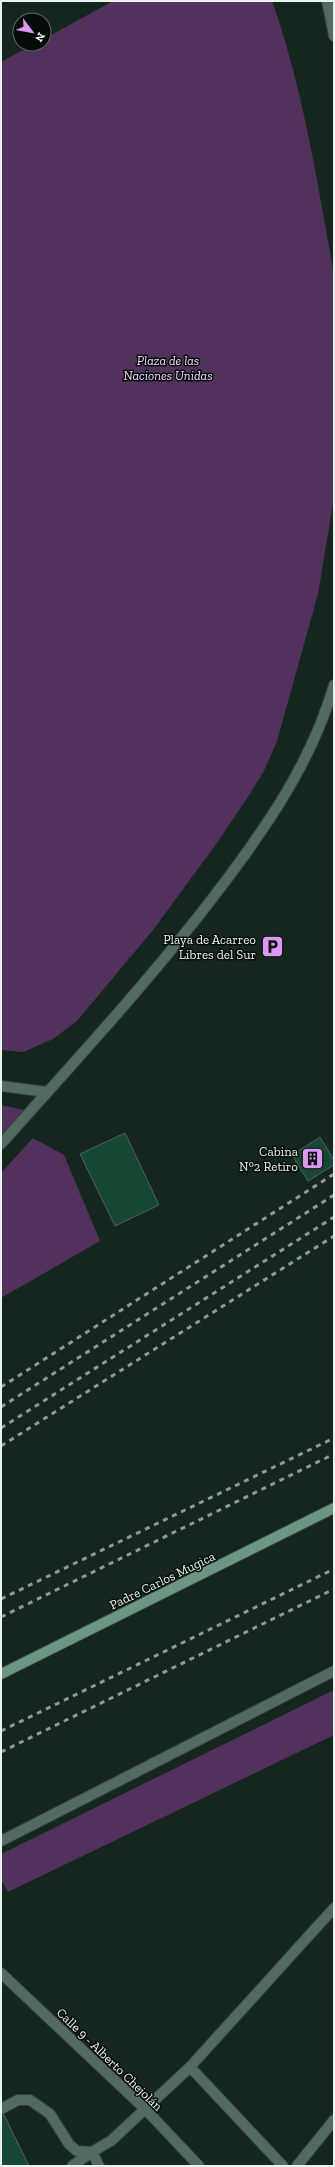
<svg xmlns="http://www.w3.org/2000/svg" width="335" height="2167" font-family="'Zilla Slab',serif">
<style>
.green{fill:#52325d}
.building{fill:#164833;stroke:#51635a}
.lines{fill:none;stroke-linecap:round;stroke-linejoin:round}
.lane-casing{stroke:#33433b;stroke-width:12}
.street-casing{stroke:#33433b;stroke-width:12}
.secondary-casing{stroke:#33433b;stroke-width:12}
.lane{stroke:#526b5e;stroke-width:10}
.street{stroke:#526b5e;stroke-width:10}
.secondary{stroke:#6c9681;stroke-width:10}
.rail{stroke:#8d9a93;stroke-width:3;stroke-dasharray:5 5;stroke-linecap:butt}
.labels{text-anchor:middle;stroke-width:3;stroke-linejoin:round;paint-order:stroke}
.park-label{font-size:13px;font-style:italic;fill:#f2d3fe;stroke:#060d09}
.poi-label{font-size:13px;fill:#e9f4ee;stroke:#060d09;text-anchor:end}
.street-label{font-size:13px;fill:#e9f4ee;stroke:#060d09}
</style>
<rect width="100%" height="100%" fill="#15261e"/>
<path class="green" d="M 113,1 L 272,1 C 302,86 316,174 332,263 L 334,288 L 334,497 L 318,594 L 277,741 L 264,771 L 246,800 L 214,847 L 153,930 L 77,1021 L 53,1039 L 23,1052 L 1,1050 L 1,62 L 34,44 L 44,44 L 44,39 Z
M 1,1105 L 24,1110 L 1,1135 Z
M 33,1138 L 64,1155 L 100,1241 L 1,1298 L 1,1173 Z
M 334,1690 L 334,1735 L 8,1892 L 1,1880 L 1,1854 Z"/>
<path class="building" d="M 125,1133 L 159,1205 L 115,1226 L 80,1154 Z
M 320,1137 L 334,1160 L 334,1165 L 308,1181 L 292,1155 Z
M 1,2115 L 4,2115 L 29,2166 L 1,2166 Z"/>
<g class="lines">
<defs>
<path id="lane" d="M 1,1841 L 334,1671
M 72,2166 L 92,2152 L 99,2166
M 283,2166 L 190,2067 L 334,1908
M 297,2166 L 334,2120"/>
<path id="street" d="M 327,1 L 334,36
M 1,1086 L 47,1092
M 1,1144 C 76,1060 153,977 221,887 C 268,825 312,761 334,685
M 1,1973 L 146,2110 L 199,2166
M 1,2109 L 18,2100 L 30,2100 L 50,2114 L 69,2144 L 77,2151 L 92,2152 L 112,2140 L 190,2067"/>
<path id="secondary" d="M 1,1674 L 334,1508"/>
</defs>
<use href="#lane" class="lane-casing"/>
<use href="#street" class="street-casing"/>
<use href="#secondary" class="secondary-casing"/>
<use href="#lane" class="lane"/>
<use href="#street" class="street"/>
<use href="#secondary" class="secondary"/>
<path class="rail" d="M 1,1387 L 334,1174
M 1,1407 L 334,1195
M 1,1428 L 334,1217
M 1,1446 L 334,1236
M 1,1599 L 334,1438
M 1,1617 L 334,1454
M 1,1731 L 334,1569
M 1,1752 L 334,1589"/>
</g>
<defs>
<symbol id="parking-square" viewBox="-11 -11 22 22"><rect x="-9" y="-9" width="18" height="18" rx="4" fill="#dc99f4" stroke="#060d09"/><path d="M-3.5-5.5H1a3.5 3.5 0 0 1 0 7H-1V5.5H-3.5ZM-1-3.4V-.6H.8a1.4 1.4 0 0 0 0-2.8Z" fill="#111"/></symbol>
<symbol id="building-square" viewBox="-11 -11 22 22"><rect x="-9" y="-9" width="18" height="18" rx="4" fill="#dc99f4" stroke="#060d09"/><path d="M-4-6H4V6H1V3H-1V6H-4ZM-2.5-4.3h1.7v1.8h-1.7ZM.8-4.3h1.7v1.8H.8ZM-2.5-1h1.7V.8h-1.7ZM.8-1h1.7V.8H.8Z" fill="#111"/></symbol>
</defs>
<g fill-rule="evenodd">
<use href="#parking-square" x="260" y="934" width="25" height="25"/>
<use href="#building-square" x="300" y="1146" width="25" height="25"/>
</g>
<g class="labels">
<g class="park-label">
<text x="168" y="365">Plaza de las<tspan x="168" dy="15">Naciones Unidas</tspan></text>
</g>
<g class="poi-label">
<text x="256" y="944">Playa de Acarreo<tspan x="256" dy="15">Libres del Sur</tspan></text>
<text x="298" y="1156">Cabina<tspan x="298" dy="15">N°2 Retiro</tspan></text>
</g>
<g class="street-label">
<text transform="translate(162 1580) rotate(-26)" y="5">Padre Carlos Mugica</text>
<text transform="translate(110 2059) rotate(44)" y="5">Calle 9 - Alberto Chejolán</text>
</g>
</g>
<rect width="335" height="2167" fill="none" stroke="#e9f4ee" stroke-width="4"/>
<g transform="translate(32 32) rotate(122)"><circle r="19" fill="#060d09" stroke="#616965"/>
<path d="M0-3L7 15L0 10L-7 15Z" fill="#dc99f4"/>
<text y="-6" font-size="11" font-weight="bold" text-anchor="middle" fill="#e9f4ee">N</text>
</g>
</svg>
